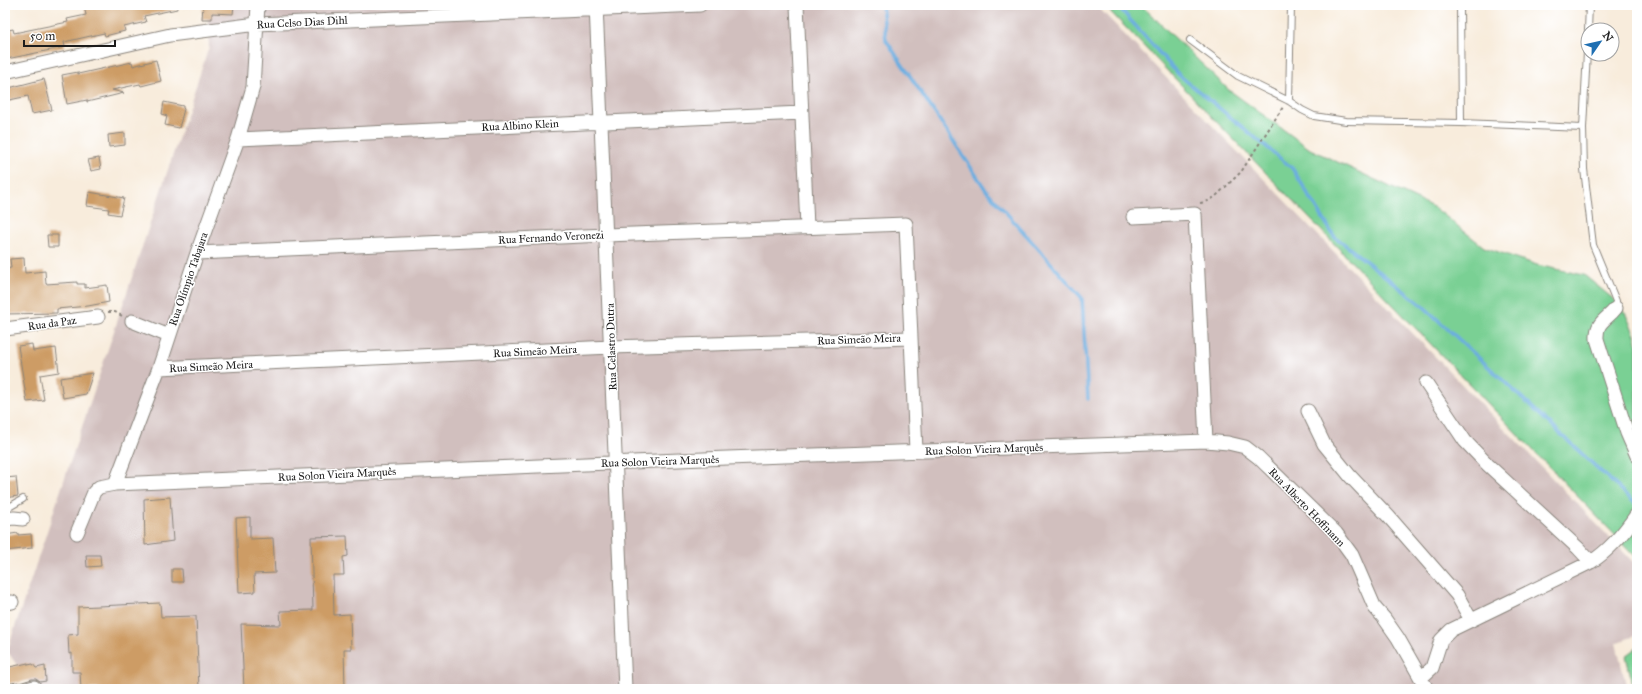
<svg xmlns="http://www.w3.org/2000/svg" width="1642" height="694" font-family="'IM FELL Great Primer',serif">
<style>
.industrial{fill:#d1bfbe}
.green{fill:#7ad094;stroke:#4b7658}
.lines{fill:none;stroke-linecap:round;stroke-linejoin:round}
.stream{stroke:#6cade0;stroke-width:3.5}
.building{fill:#cd9c65}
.service-casing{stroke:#8a847c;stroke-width:8}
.minor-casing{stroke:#8a847c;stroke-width:15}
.path{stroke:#8a847c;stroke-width:2;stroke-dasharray:3 3;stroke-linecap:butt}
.service{stroke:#fff;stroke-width:6}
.minor{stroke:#fff;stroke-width:13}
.labels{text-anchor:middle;stroke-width:3;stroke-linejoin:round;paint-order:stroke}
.street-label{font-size:11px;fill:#1c1c1c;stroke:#fff}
</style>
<rect width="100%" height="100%" fill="#fff"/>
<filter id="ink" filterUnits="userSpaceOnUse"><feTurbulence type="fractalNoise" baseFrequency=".025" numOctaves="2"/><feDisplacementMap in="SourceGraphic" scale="8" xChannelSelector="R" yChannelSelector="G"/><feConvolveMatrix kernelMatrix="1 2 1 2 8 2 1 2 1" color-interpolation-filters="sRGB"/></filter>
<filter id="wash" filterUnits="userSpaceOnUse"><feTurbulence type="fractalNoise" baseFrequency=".012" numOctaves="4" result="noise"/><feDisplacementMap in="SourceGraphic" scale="16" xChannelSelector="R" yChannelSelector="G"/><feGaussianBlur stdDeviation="0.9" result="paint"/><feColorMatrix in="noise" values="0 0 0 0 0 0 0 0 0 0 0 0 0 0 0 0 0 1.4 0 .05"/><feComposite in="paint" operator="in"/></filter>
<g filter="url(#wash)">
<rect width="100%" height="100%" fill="#f8ecdc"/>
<path class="industrial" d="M 207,5 L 1096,5 L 1637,566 L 1637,635 L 1616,643 L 1627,689 L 34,689 L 7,651 L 209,47 Z"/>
<path class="green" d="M 1104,5 L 1141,5 L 1229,90 L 1310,149 L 1435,208 L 1484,247 L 1537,265 L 1584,275 L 1622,306 L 1636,337 L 1637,344 L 1637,558 Z
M 1637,648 L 1637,689 L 1634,689 L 1626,656 Z"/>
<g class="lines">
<path class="stream" d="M 882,5 L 886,40 L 986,190 L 1082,298 L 1088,399
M 1117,5 L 1179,75 L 1292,168 L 1334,236 L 1423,306 L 1637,505"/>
</g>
<g id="blocks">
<path class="building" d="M 84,5 L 121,5 L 121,8 L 132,5 L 177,5 L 177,9 L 144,16 L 146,22 L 124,27 L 125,31 L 105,36 L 104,33 L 64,42 L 65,47 L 7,59 L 5,50 L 5,31 L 13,29 L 14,33 L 68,22 L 67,19 L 86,15 Z
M 203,5 L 234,5 L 233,14 L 212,13 L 212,19 L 202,19 Z
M 156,60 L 161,81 L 141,86 L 140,84 L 112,90 L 124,93 L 87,102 L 87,100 L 67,104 L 62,75 L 78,72 L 78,74 L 132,62 L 133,66 Z
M 44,79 L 52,110 L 32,114 L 28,96 L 5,101 L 5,89 Z
M 164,102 L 183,106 L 183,108 L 184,109 L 179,128 L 165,125 L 167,116 L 162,114 Z
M 125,133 L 125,145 L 109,147 L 108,135 Z
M 99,158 L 101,169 L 91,171 L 88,160 Z
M 89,192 L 124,198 L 120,215 L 108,213 L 109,209 L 87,206 Z
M 47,235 L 58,235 L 58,247 L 48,247 Z
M 24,258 L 25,273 L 45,271 L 46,284 L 77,282 L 77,284 L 85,284 L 85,288 L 107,285 L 109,302 L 88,306 L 57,309 L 57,313 L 5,314 L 5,269 L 11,268 L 10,259 Z
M 32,344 L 33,351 L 56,348 L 59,372 L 40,375 L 44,400 L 27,402 L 18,346 Z
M 93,373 L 86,394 L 63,398 L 60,378 Z
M 16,477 L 18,496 L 5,498 L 5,478 Z
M 170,497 L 173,541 L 145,545 L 144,499 Z
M 250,517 L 250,539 L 273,538 L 275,573 L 254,574 L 255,592 L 239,593 L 236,518 Z
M 18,533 L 18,535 L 31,534 L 32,548 L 5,551 L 5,535 Z
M 347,536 L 348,556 L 343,557 L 344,575 L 333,575 L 334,615 L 350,614 L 351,649 L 344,649 L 345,689 L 244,689 L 241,624 L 281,625 L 280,611 L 313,610 L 311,537 Z
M 86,555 L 100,555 L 101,566 L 87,567 Z
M 172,569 L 182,569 L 183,582 L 172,582 Z
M 160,603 L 161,617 L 196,616 L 199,689 L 81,689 L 80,672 L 72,672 L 72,653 L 69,654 L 68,635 L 78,634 L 78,607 Z
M 28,663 L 28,665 L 33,664 L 36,668 L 45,666 L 46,681 L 40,682 L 36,679 L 32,679 L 19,683 L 18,682 L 5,684 L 5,668 Z"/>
</g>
</g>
<g filter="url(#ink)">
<use href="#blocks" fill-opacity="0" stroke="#8a847c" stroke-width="1"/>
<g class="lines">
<defs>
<path id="service" d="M 1460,5 L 1461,123
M 1588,30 L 1589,5
M 1588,33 L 1583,128 L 1584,169 L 1593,245 L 1616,301 L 1616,308
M 1190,40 L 1238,76 L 1289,101 L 1302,110 L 1314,116 L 1346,121 L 1461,123 L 1583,128
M 1289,101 L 1291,5
M 5,507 L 11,506 L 23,499"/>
<path id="minor" d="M 596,5 L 625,689
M 797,5 L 807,227
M 5,72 L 170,35 L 257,24 L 700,5
M 238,139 L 802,113
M 1133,217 L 1195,214 L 1206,441
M 197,253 L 606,235 L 906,224 L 916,451
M 1616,308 C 1606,321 1596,321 1597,339 L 1627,433 L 1637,456
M 132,321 L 169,336
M 5,329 L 98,317
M 159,368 L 611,347 L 911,338
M 1426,383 L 1465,441 L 1488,465 L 1578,548 L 1591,562
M 1308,411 L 1324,444 L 1350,476 L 1389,517 L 1457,595 L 1471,620
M 115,484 C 479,468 842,452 1206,441 L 1228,443 L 1245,447 L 1258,457 L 1336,533 L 1352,555 L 1375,608 L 1384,618 L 1398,638 L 1427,689
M 5,519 L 14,518 L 23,519
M 77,533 L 94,492 L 99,487 L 115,484 L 159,368 L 197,253 L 238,139 L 253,87 L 258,5
M 5,603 L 12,602
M 1422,677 L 1432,668 L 1441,640 L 1451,630 L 1591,562 C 1610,550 1624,533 1637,514
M 27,689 L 34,687"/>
</defs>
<use href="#service" class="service-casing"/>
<use href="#minor" class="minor-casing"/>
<path class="path" d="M 1200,203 L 1206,202 L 1215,197 L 1241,172 L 1283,107
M 108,312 L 115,312 L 122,316"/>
<use href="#service" class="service"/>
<use href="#minor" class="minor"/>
</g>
</g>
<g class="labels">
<g class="street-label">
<text transform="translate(302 22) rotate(-3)" y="4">Rua Celso Dias Dihl</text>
<text transform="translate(520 125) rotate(-3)" y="4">Rua Albino Klein</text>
<text transform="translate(551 237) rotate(-3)" y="4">Rua Fernando Veronezi</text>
<text transform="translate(188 279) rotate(-71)" y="4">Rua Olímpio Tabajara</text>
<text transform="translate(52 323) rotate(-8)" y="4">Rua da Paz</text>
<text transform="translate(859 339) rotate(-2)" y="4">Rua Simeão Meira</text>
<text transform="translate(611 347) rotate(-92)" y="4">Rua Celastro Dutra</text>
<text transform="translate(535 351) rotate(-3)" y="4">Rua Simeão Meira</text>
<text transform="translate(211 366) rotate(-3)" y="4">Rua Simeão Meira</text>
<text transform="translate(984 449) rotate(-2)" y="4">Rua Solon Vieira Marquês</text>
<text transform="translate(660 461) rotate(-2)" y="4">Rua Solon Vieira Marquês</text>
<text transform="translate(337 474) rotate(-3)" y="4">Rua Solon Vieira Marquês</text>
<text transform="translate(1307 507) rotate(46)" y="4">Rua Alberto Hoffmann</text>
</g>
</g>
<rect width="1642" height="694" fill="none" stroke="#fff" stroke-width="20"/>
<g transform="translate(1600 42) rotate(56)"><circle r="19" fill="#ffffff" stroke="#a4a4a4"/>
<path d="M0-3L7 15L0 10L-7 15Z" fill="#1f6fb2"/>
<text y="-6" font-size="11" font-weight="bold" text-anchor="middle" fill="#1c1c1c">N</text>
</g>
<path d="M24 40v6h91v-6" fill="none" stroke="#1c1c1c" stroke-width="2"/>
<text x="30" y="40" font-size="12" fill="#1c1c1c" stroke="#ffffff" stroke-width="3" paint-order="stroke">50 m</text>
</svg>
